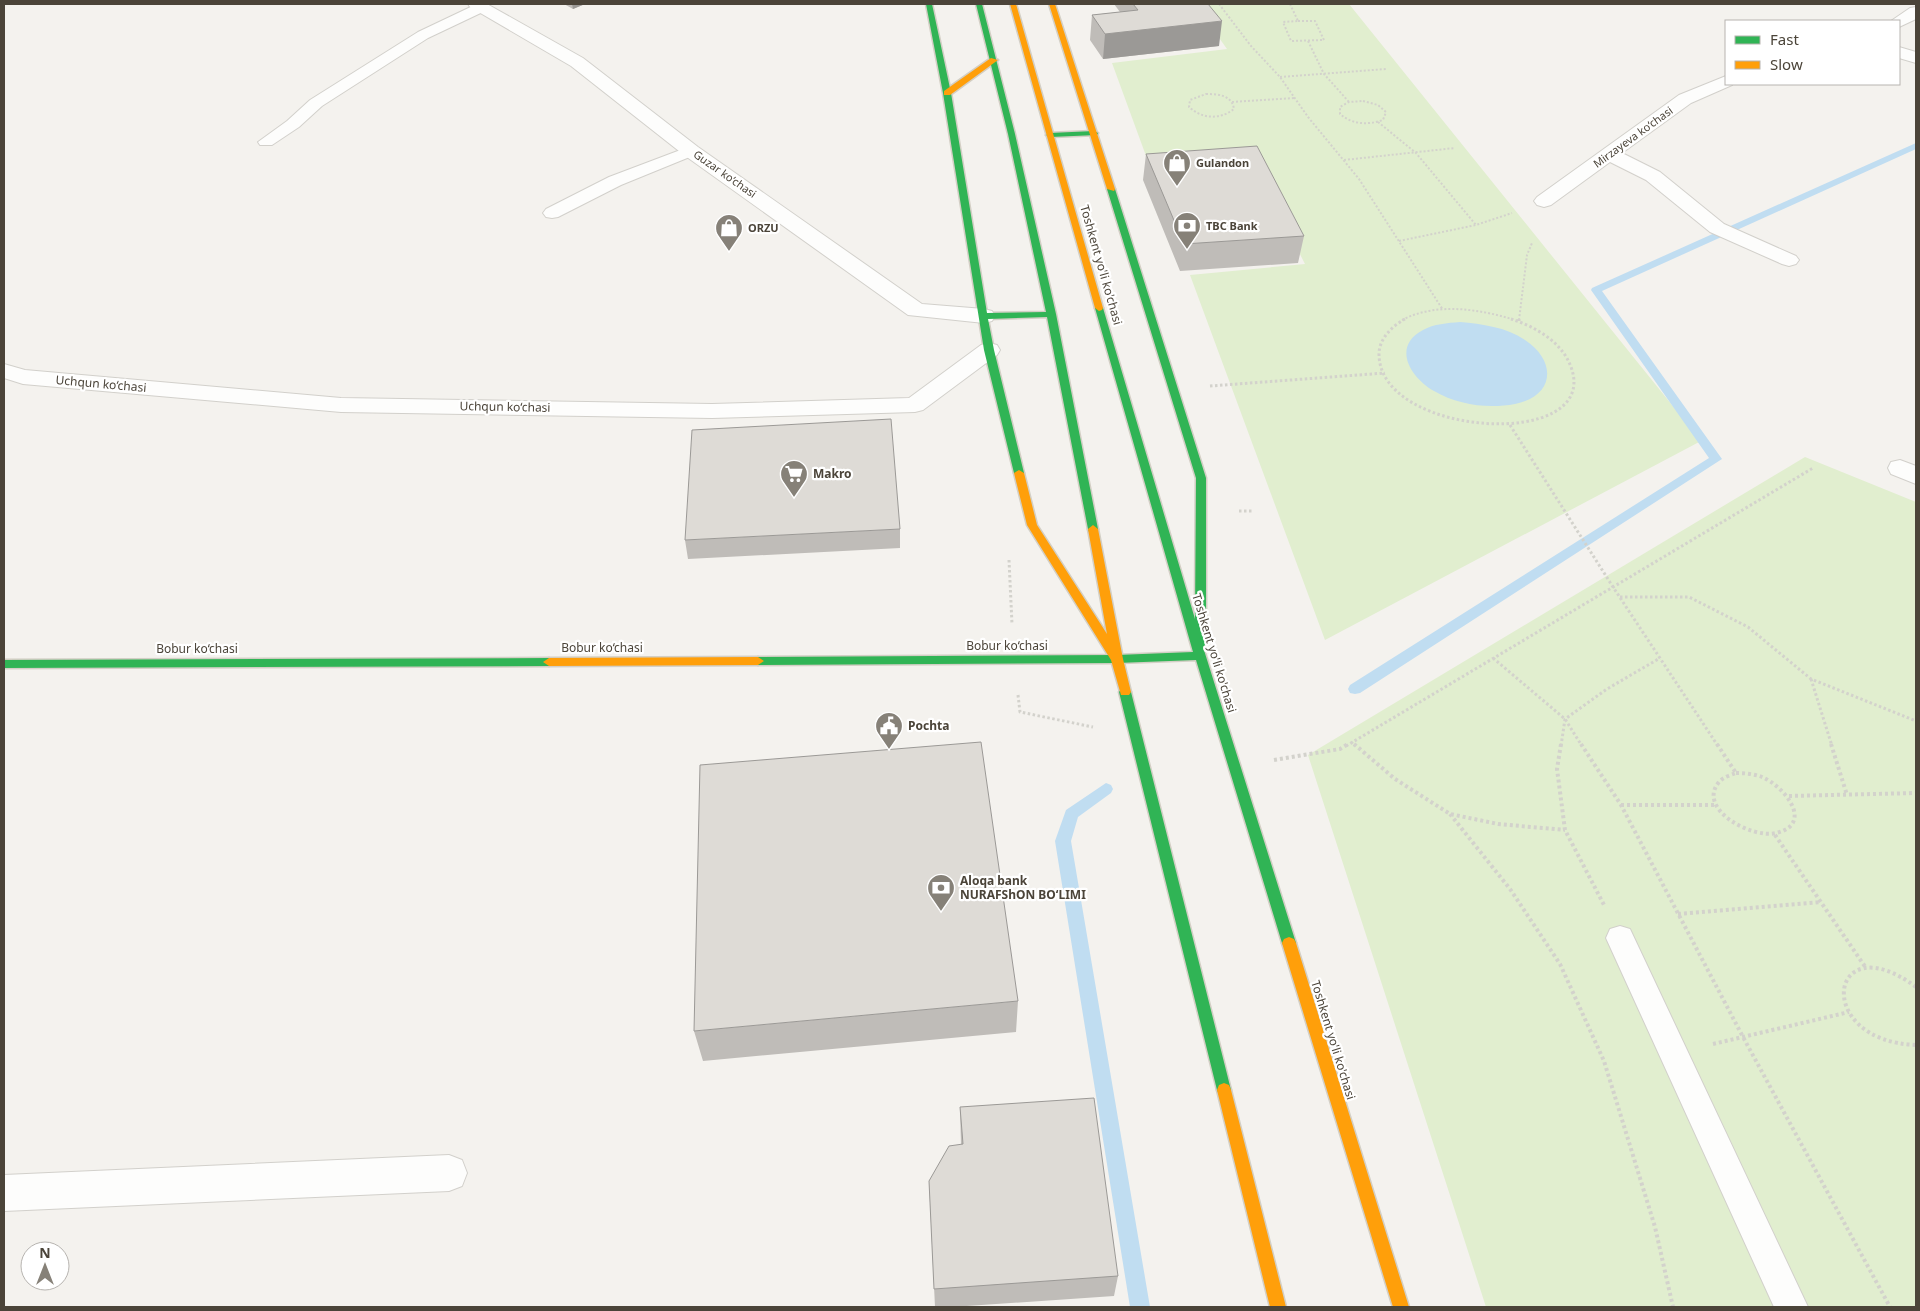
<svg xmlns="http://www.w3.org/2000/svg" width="1920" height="1311" font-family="'Noto Sans',sans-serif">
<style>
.green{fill:#e1eecf}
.water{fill:#c0ddf1}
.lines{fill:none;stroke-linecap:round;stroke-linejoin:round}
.stream{fill:#c0ddf1;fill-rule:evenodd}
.lane-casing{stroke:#d2d0cb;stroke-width:2}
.street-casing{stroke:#d2d0cb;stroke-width:2}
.fast-casing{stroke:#d3cfc5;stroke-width:3}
.slow-casing{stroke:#d3cfc5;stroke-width:3}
.path-far2{stroke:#d3d2cc;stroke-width:2;stroke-dasharray:2 2;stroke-linecap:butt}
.path-far1{stroke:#d3d2cc;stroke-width:3;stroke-dasharray:2.5 2.5;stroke-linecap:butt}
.path{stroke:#d3d2cc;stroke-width:4;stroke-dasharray:3 3;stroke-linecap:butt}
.lane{fill:#fdfdfc;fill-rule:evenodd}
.street{fill:#fdfdfc;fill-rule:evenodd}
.fast{fill:#30b455;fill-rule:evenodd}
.slow{fill:#ff9f0a;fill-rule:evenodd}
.wall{fill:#bfbcb8}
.shaded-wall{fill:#9b9996}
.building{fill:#dedbd6;stroke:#9b9996}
.labels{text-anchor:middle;stroke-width:4.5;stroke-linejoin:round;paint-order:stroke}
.far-street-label{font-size:11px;fill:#4b4439;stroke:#fff}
.far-poi-label{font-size:11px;font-weight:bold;fill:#4b4439;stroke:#fff;text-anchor:start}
.street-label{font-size:12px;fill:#4b4439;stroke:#fff}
.poi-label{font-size:12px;font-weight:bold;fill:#4b4439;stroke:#fff;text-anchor:start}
</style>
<rect width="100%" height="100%" fill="#f4f2ee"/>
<path class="green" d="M 1195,4 L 1349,4 L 1701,441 L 1325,640 L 1190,275 L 1305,264 L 1256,168 L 1153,175 L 1112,63 L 1227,49 Z
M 1805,457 L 1916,502 L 1916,1307 L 1486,1307 L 1308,755 Z"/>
<path class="water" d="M 1460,322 C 1482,324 1506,327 1525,340 C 1557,361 1555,396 1515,404 C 1488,409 1458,405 1434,391 C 1411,378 1391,347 1423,330 C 1434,324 1447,323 1460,322 Z"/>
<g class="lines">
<path class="stream" d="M 1916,143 L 1916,149 L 1602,291 L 1722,459 L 1360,693 L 1355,694 L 1350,693 L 1348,689 L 1350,685 L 1709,458 L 1591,290 L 1592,288 Z
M 1106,783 L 1111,785 L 1113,789 L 1111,793 L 1078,817 L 1071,841 L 1150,1307 L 1130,1307 L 1055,841 L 1066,810 Z"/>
<defs>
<path id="lane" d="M 477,4 L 487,4 L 489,7 L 487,10 L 428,38 L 322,106 L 299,127 L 272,145 L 260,145 L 258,142 L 287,121 L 310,100 L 418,32 Z
M 691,146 L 697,148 L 699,151 L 697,154 L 621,185 L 558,217 L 552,218 L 546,217 L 543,213 L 546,209 L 609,177 Z
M 1620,926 L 1630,929 L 1808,1307 L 1774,1307 L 1606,938 L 1610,929 Z"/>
<path id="street" d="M 468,4 L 487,4 L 583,58 L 698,147 L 922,304 L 984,309 L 992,311 L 995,316 L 992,321 L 984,323 L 908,315 L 684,155 L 571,66 L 470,7 Z
M 1916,7 L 1916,19 L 1899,27 L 1899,21 L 1891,21 L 1910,8 Z
M 1899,47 L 1916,52 L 1916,63 L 1899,58 Z
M 1726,76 L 1726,84 L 1732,85 L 1691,103 L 1622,153 L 1660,172 L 1724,224 L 1796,256 L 1799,260 L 1796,264 L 1789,266 L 1782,264 L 1710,232 L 1646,180 L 1610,162 L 1551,205 L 1544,207 L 1537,205 L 1534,201 L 1537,197 L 1679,95 Z
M 989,343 L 997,345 L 1000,350 L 997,355 L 923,410 L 915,412 L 712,418 L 341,412 L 23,384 L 4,378 L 4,364 L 25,370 L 341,398 L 712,404 L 909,398 L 981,345 Z
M 1900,460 L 1916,466 L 1916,484 L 1891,474 L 1888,468 L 1891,462 Z
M 449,1155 L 462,1160 L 467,1173 L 462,1186 L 449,1191 L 4,1211 L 4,1175 Z"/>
<path id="fast" d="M 926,4 L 932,4 L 951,93 L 987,313 L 1046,312 L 1008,134 L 976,4 L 982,4 L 1015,134 L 1056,314 L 1098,529 L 1097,532 L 1089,532 L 1088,529 L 1047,317 L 988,319 L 994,350 L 1024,473 L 1019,476 L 1014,473 L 984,350 L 943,93 Z
M 1094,131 L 1098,133 L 1097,135 L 1050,137 L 1046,135 L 1050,133 Z
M 1108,187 L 1115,189 L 1206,478 L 1206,644 L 1203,647 L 1296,943 L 1294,947 L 1289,949 L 1284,947 L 1282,943 L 1196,660 L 1117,663 L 758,665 L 752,661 L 758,657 L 1117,655 L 1193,652 L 1095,308 L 1099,305 L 1103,308 L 1195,619 L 1196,478 L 1107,189 Z
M 549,658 L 555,662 L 549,666 L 4,668 L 4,660 Z
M 1125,688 L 1129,689 L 1131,692 L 1231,1090 L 1229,1095 L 1224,1097 L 1219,1095 L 1217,1090 L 1119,692 L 1121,689 Z"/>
<path id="slow" d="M 1010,4 L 1016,4 L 1103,308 L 1102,310 L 1099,311 L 1095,308 Z
M 1049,4 L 1055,4 L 1115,189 L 1114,191 L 1107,189 Z
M 991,58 L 998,60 L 950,95 L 944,95 L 944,91 Z
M 1019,470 L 1024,473 L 1037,525 L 1107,634 L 1088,529 L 1093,525 L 1098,529 L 1123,659 L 1131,692 L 1129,695 L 1121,695 L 1111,660 L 1027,525 L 1014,473 Z
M 758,657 L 764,661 L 758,665 L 549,666 L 543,662 L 549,658 Z
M 1289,937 L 1294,939 L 1296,943 L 1409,1307 L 1393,1307 L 1282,943 L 1284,939 Z
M 1224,1083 L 1229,1085 L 1231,1090 L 1286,1307 L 1270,1307 L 1217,1090 L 1219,1085 Z"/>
</defs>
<use href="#lane" class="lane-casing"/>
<use href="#street" class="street-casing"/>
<use href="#fast" class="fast-casing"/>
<use href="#slow" class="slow-casing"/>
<path class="path-far2" d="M 1219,4 L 1251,46 L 1280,77 L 1308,117 L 1359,179 L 1443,310
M 1290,4 L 1298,21
M 1298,21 L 1315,21 L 1324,40 L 1291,41 L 1283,22 Z
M 1308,41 L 1324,74 L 1349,102
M 1280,77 L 1386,69
M 1206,94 C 1218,94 1232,95 1234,109 C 1220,120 1202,119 1189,107 L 1190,100 Z
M 1363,101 L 1378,105 L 1386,112 L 1383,120 C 1368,125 1353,125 1340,114 L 1340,107 L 1349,102 Z
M 1232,102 L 1295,98
M 1378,122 L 1416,153 L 1476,225
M 1344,160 L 1455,148
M 1399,241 L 1476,225 L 1512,213
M 1402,320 C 1437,302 1479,309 1515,320
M 1519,320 L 1527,255 L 1532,243"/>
<path class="path-far1" d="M 1405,319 C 1392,326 1379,339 1379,354 C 1379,438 1602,451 1571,367 C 1562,342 1536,327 1511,319
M 1519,321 L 1519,319
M 1210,386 L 1385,373
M 1510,425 L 1613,587 L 1718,746
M 1239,511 L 1254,511
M 1009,560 L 1012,624
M 1620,597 L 1689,597 L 1748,627 L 1811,679 L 1916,721
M 1493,658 L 1565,719 L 1582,746
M 1811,679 L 1832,746
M 1018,695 L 1020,712 L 1093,727
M 1351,742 L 1355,746
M 1346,746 L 1813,468
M 1561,746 L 1565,719 L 1607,689 L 1660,658"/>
<path class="path" d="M 1354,744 L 1395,779 L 1450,814 L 1498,824 L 1565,830
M 1561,744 L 1557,769 L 1565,830 L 1604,905
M 1581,744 L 1621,805 L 1743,1037 L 1890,1307
M 1717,744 L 1736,773
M 1831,744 L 1847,795
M 1274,760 L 1340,749 L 1348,744
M 1736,773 C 1745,773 1754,774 1762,777 C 1784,786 1815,824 1776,833 C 1752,839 1696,809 1719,782 C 1723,777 1731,775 1736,773 Z
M 1789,796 L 1916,793
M 1621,805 L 1716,805
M 1450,814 L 1510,889 L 1560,964 L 1604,1061 L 1655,1227 L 1673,1307
M 1775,835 L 1866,968
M 1678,914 L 1821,902
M 1916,987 C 1829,922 1811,1041 1916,1045
M 1713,1044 L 1849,1012"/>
<use href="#lane" class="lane"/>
<use href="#street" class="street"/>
<use href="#fast" class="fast"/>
<use href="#slow" class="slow"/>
</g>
<path class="wall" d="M 564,4 L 585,4 L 573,9 Z
M 1114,4 L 1208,4 L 1219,46 L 1103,59 L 1090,40 L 1092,15 L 1120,12 Z
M 1146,154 L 1304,236 L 1298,263 L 1180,271 L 1143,180 Z
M 900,529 L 900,548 L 688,559 L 685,540 Z
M 1018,1001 L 1016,1032 L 703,1061 L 694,1031 Z
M 960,1107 L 1118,1276 L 1114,1296 L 952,1307 L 935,1307 L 929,1181 L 961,1145 Z"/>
<path class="shaded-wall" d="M 572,4 L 585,4 L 573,9 Z
M 1222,21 L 1219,46 L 1103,59 L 1105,34 Z"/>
<path class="building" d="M 1133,4 L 1208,4 L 1222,21 L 1105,34 L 1092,15 L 1138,10 Z
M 1257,146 L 1304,236 L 1184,244 L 1146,154 Z
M 891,419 L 900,529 L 685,540 L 692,430 Z
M 981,742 L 1018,1001 L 694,1031 L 700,765 Z
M 1094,1098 L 1118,1276 L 934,1289 L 929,1181 L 949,1146 L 963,1144 L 960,1107 Z"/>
<defs>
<symbol id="shop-pin" viewBox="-11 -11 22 30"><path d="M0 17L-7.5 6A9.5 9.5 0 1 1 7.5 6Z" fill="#868178" stroke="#fff"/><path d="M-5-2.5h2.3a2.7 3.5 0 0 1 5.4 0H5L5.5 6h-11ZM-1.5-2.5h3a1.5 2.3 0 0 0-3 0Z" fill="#fff"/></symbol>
<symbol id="bank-pin" viewBox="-11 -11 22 30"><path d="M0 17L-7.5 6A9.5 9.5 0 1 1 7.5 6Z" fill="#868178" stroke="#fff"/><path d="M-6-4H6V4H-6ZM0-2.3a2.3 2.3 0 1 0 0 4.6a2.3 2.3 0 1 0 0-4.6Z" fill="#fff"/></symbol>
<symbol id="supermarket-pin" viewBox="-11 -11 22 30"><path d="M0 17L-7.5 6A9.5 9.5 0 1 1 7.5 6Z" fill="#868178" stroke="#fff"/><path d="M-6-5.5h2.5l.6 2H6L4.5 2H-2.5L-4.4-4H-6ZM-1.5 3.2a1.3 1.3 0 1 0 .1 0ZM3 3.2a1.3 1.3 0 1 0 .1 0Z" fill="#fff"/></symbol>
<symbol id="civic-pin" viewBox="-11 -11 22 30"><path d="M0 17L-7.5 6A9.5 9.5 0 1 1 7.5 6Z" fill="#868178" stroke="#fff"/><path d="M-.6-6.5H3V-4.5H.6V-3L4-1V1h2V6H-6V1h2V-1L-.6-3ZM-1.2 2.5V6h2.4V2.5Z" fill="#fff"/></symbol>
</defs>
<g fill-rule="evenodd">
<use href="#shop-pin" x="1161" y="147" width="32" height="43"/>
<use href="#bank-pin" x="1171" y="210" width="32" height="43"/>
<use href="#shop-pin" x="713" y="212" width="32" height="43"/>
<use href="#supermarket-pin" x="778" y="458" width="32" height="43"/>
<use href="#civic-pin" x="873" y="710" width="32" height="43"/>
<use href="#bank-pin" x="925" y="872" width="32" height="43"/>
</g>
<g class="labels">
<g class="far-street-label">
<text transform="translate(1633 137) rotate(-36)" y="4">Mirzayeva ko‘chasi</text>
<text transform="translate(725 174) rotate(35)" y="4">Guzar ko‘chasi</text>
</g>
<g class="far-poi-label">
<text x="1196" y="167">Gulandon</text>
<text x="1206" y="230">TBC Bank</text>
<text x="748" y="232">ORZU</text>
</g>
<g class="street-label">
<text transform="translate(1101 265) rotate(74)" y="4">Toshkent yo'li ko'chasi</text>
<text transform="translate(101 384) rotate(5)" y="4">Uchqun ko‘chasi</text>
<text transform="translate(505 407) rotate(1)" y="4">Uchqun ko‘chasi</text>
<text x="1007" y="650">Bobur ko‘chasi</text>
<text x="602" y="652">Bobur ko‘chasi</text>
<text x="197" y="653">Bobur ko‘chasi</text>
<text transform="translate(1214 653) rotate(73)" y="4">Toshkent yo'li ko'chasi</text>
<text transform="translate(1333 1040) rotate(73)" y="4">Toshkent yo'li ko'chasi</text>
</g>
<g class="poi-label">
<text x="813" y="478">Makro</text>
<text x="908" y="730">Pochta</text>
<text x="960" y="885">Aloqa bank<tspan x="960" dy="14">NURAFShON BO‘LIMI</tspan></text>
</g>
</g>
<rect width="1920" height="1311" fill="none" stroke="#4b4439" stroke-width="10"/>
<rect x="1725" y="20" width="175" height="65" fill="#ffffff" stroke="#b7b4b0"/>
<rect x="1735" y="36" width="25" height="8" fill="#30b455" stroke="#b7b4b0"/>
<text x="1770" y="45" font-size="15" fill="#4b4439">Fast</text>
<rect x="1735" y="61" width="25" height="8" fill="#ff9f0a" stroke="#b7b4b0"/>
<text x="1770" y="70" font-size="15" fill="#4b4439">Slow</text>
<g transform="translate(45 1266)"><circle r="24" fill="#ffffff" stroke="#b7b4b0"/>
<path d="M0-4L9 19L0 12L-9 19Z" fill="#868178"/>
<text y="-8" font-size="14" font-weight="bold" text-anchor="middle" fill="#4b4439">N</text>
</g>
</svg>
